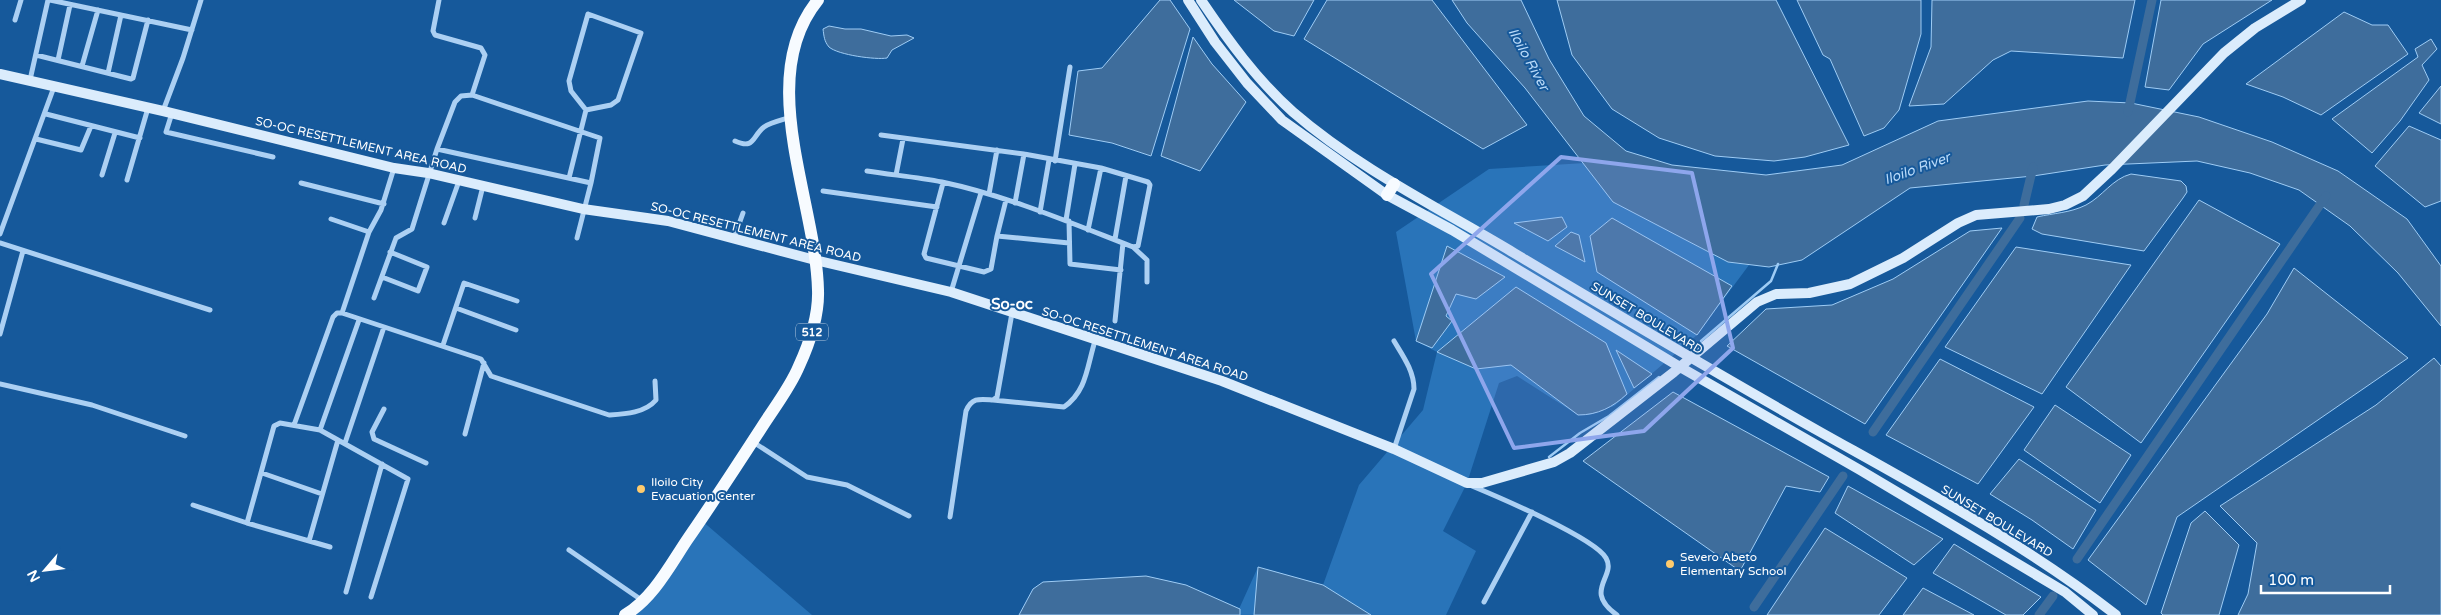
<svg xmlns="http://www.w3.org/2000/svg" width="2441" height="615" font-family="'Varela Round',sans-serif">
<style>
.green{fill:#2974b9}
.water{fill:#3e6d9c;stroke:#9eccf5}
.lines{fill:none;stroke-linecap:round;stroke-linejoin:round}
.stream{stroke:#9eccf5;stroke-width:2.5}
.canal{stroke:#3e6d9c;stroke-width:9}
.street{stroke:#acd0f3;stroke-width:5}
.secondary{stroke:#dbecfc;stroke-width:10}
.primary{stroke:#f7fbff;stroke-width:12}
.marked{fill:#8ea6ec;fill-opacity:0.2;stroke:#8ea6ec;stroke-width:4;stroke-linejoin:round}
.poi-dot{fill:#ffcb6d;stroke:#16599b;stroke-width:2}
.labels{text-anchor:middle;stroke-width:4;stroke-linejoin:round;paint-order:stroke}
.shield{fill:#16599b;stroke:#b9cde1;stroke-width:1}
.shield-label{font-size:11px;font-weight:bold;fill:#fff}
.street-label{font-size:12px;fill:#fff;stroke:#16599b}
.poi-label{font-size:12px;fill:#fff;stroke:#16599b;text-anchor:start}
.water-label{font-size:14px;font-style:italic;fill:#b9daf9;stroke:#16599b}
.quarter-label{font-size:15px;font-weight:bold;fill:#fff;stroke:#16599b}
</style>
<rect width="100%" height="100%" fill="#16599b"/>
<path class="green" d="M 1585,163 L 1613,202 L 1728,262 L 1749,265 L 1697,335 L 1614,406 L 1589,415 L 1578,415 L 1517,376 L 1499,383 L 1467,483 L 1443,531 L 1476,551 L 1446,615 L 1019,615 L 1033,589 L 1043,582 L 1146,576 L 1186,585 L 1239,609 L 1258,567 L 1323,585 L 1359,485 L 1423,410 L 1437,352 L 1416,341 L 1396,232 L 1489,169 Z
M 701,520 L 812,615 L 625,615 Z"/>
<path class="water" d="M 1160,0 L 1170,0 L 1190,29 L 1151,156 L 1112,143 L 1069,135 L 1078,71 L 1102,68 Z
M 1234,0 L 1314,0 L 1294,36 L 1274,31 Z
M 1327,0 L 1432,0 L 1527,125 L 1483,149 L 1304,39 Z
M 1452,0 L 1521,0 L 1549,59 L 1584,116 L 1626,151 L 1672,165 L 1766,175 L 1842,165 L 1938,121 L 2088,101 L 2131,103 L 2199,117 L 2272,142 L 2338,171 L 2407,219 L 2441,266 L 2441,326 L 2398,273 L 2350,226 L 2299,190 L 2250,173 L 2197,161 L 2105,165 L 2033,176 L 1910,188 L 1802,260 L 1769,267 L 1728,262 L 1613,202 L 1525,88 L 1467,23 Z
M 1557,0 L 1776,0 L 1849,145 L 1805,157 L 1774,161 L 1715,156 L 1659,138 L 1612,109 L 1572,55 Z
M 1797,0 L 1921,0 L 1921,34 L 1899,110 L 1884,128 L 1864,136 L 1830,59 L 1823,55 Z
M 1932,0 L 2135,0 L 2123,58 L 2011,51 L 1993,60 L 1944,104 L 1909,106 L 1931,47 Z
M 2161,0 L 2272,0 L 2203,44 L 2169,90 L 2145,87 Z
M 2344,12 L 2372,25 L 2388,25 L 2408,54 L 2321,115 L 2283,97 L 2246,84 Z
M 829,26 L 845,29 L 861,29 L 891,36 L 907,35 L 914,38 L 892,50 L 887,58 C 876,60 838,55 829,47 C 824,41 824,36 823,29 Z
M 1193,37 L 1212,64 L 1246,102 L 1200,171 L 1161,156 Z
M 2431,39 L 2437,49 L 2422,65 L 2429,80 L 2400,121 L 2372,153 L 2332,119 L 2418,57 L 2415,49 Z
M 2441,86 L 2441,124 L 2419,113 Z
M 2409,126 L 2441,140 L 2441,201 L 2425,207 L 2375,166 Z
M 2131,174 L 2181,181 L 2186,186 L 2187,192 L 2183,198 L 2144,251 L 2042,234 L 2032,229 L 2037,217 C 2054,213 2070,213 2086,205 C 2103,196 2112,179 2131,174 Z
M 2199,200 L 2280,244 L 2141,443 L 2066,387 Z
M 1562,217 L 1567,227 L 1548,241 L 1514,223 Z
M 1612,218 L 1732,286 L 1697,335 L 1597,272 L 1590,236 Z
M 2002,228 L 1865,424 L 1727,346 L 1766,309 L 1832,305 L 1893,279 L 1970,231 Z
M 1571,232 L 1579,235 L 1585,262 L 1555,246 Z
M 1447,246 L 1505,277 L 1476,299 L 1456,294 L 1446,316 L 1452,321 L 1432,348 L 1416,341 Z
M 2016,247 L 2131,265 L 2042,394 L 1945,347 Z
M 2294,268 L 2408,358 L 2177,517 L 2146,605 L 2088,560 L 2267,314 Z
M 1516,287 L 1606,343 L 1627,394 C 1613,407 1598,415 1578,415 L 1511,365 L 1476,369 L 1437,352 Z
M 1616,350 L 1652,374 L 1634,388 Z
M 2434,358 L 2441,366 L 2441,615 L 2238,615 L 2248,594 L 2257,543 L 2220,506 L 2376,405 Z
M 1940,359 L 2034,407 L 1978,484 L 1886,435 Z
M 1673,392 L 1829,477 L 1820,492 L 1786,486 L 1740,571 L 1583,461 Z
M 2055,405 L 2131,455 L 2100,503 L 2024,450 Z
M 2019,459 L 2096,510 L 2073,549 L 2032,520 L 1990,494 Z
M 1848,486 L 1943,539 L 1914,565 L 1835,513 Z
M 2205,511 L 2239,545 L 2219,615 L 2163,615 L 2161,613 L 2191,523 Z
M 1825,528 L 1907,578 L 1879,615 L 1767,615 Z
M 1954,544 L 2041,597 L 2023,615 L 2006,615 L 1933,573 Z
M 1258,567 L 1323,585 L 1371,615 L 1254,615 Z
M 1146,576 L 1186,585 L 1240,609 L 1240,615 L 1019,615 L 1033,589 L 1043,582 Z
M 1923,588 L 1974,615 L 1903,615 Z"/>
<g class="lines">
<path class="stream" d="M 1701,341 L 1771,281 L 1778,264
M 1549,457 L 1580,433 L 1609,416 L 1659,377"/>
<path class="canal" d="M 2128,112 L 2152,0
M 2024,205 L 2033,167
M 1873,432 L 2020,218
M 2077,559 L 2326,196
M 1754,607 L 1843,476
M 2039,615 L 2053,596"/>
<path class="street" d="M 50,0 L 192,30
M 439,0 L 433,31 L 435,35 L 481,48 L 485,55 L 472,95
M 588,14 L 641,33 L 618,100 L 611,105 L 586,110 L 571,91 L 569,81 Z
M 15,20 L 21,0
M 36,55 L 131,79 L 133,78 L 148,20
M 58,60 L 70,5
M 82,66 L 98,10
M 108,73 L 121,15
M 30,80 L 48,0
M 163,111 L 183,58 L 201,0
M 172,113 L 166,132 L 273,157
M 46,114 L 140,138
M 36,139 L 81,150 L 91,126
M 735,141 C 755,150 752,136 764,127 C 771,122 782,120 791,117
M 437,149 L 591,183 L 577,238
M 1055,161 L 1070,67
M 394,168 L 381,210 L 369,232 L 342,313 L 481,359 L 491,376 L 609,415 C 625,414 645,413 656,400 L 655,381
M 867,171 C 892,175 918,177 942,182 C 1008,196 1071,223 1133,247 L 1138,246 L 1150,185 L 1148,182 L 1101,168 L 1024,154 L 881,135
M 102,175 L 115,133
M 896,175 L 903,139
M 569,178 L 586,110
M 127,180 L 148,108
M 301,183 L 384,204
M 943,183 L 924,254 L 926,258 L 984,272 L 991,269 L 997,236 L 1006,200
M 823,191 L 937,207
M 989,194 L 997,150
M 1015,203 L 1024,154
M 1040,212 L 1049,160
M 475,218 L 483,186
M 331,219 L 369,232
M 1066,220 L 1075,164
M 1069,221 L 1070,264 L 1121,270
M 444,223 L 459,181
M 1088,230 L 1101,168
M 0,234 L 54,87
M 997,236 L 1069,243
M 734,238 L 743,213
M 1115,239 L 1126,176
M 0,243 L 210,310
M 1133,247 L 1147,260 L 1147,282
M 382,277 L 418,291 L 427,267 L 390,252
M 951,292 L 981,193
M 374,298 L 396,238 L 412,229 L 437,149 L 455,102 L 461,96 L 472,95 L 600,138 L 591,183
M 456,308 L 516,330
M 359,320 L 320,430 L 408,479 L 371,597
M 1115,321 L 1123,243
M 0,334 L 23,251
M 1394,341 C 1403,356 1414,371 1414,389 L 1394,449
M 443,345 L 464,283 L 517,301
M 0,384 L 92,405 L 185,436
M 993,400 L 1064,407 C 1087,391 1087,366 1095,341
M 384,409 L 372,432 L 374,439 L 426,463
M 294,425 L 333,317 L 337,313 L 342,313
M 465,434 L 484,363
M 753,442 L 807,477 L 847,485 L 909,516
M 345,443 L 384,327
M 262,473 L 322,494
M 1472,486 C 1496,496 1595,538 1606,558 C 1617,577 1582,590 1617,615
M 193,505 L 247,523 L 330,547
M 950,517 L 966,411 C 972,397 980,399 993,400 L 997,397 L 1012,313
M 247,523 L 274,426 L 280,423 L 320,430
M 309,541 L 338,440
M 569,550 L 643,601
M 346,592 L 382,464
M 1484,602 L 1532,512"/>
<path class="secondary" d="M 1188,0 L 1215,42 L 1247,83 L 1282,120 L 1387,195 L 1452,230 L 1680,367 L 1860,470 L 2065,592 L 2093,615
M 1201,0 C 1228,40 1257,80 1293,112 C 1359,169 1439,208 1514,253 C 1616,314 1718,374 1822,433 C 1922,489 2025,544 2116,615
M 0,74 L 163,111 L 394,168 L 428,173 L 583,209 L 668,221 L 815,260 L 951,292 L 1222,381 L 1394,449 L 1467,483 L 1482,483 L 1554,462 L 1570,453 L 1674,372 L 1757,302 L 1776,294 L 1809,293 L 1850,284 L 1903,258 L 1958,223 L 1976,215 L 2049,209 L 2065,205 L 2083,196 L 2112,169 L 2224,53 L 2255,28 L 2301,0"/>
<path class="primary" d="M 1387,195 L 1394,184
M 625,615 C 653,598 669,567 687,540 C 712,504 736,467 760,430 C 773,409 790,388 799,366 C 810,342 819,316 818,290 C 816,201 754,78 818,0"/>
</g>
<path class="marked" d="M 1561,157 L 1692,173 L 1733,348 L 1644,431 L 1514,448 L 1431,274 Z"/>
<g class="poi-dot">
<circle cx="641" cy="489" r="5"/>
<circle cx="1670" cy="564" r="5"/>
</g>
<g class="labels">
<rect class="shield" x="796" y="323.5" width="32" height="17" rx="4"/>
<g class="shield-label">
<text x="812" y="336">512</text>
</g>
<g class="street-label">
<text transform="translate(361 145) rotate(13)" y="4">SO-OC RESETTLEMENT AREA ROAD</text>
<text transform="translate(756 232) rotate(14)" y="4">SO-OC RESETTLEMENT AREA ROAD</text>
<text transform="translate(1647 318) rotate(31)" y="4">SUNSET BOULEVARD</text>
<text transform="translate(1145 344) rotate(18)" y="4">SO-OC RESETTLEMENT AREA ROAD</text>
<text transform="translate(1997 521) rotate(31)" y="4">SUNSET BOULEVARD</text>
</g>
<g class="poi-label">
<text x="651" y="486">Iloilo City<tspan x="651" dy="14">Evacuation Center</tspan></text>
<text x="1680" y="561">Severo Abeto<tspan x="1680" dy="14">Elementary School</tspan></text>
</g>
<g class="water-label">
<text transform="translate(1529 59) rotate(61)" y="5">Iloilo River</text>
<text transform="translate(1917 168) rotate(-20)" y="5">Iloilo River</text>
</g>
<g class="quarter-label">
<text x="1012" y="309">So-oc</text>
</g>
</g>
<g transform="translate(45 570) rotate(242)" stroke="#16599b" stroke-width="4" paint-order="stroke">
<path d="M0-4L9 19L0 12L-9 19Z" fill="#ffffff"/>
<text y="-8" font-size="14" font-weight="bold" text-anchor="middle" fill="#ffffff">N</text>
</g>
<path d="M2261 585v8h129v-8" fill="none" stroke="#ffffff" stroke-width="2.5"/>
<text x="2268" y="585" font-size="15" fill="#ffffff" stroke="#16599b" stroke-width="4" paint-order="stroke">100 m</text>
</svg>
